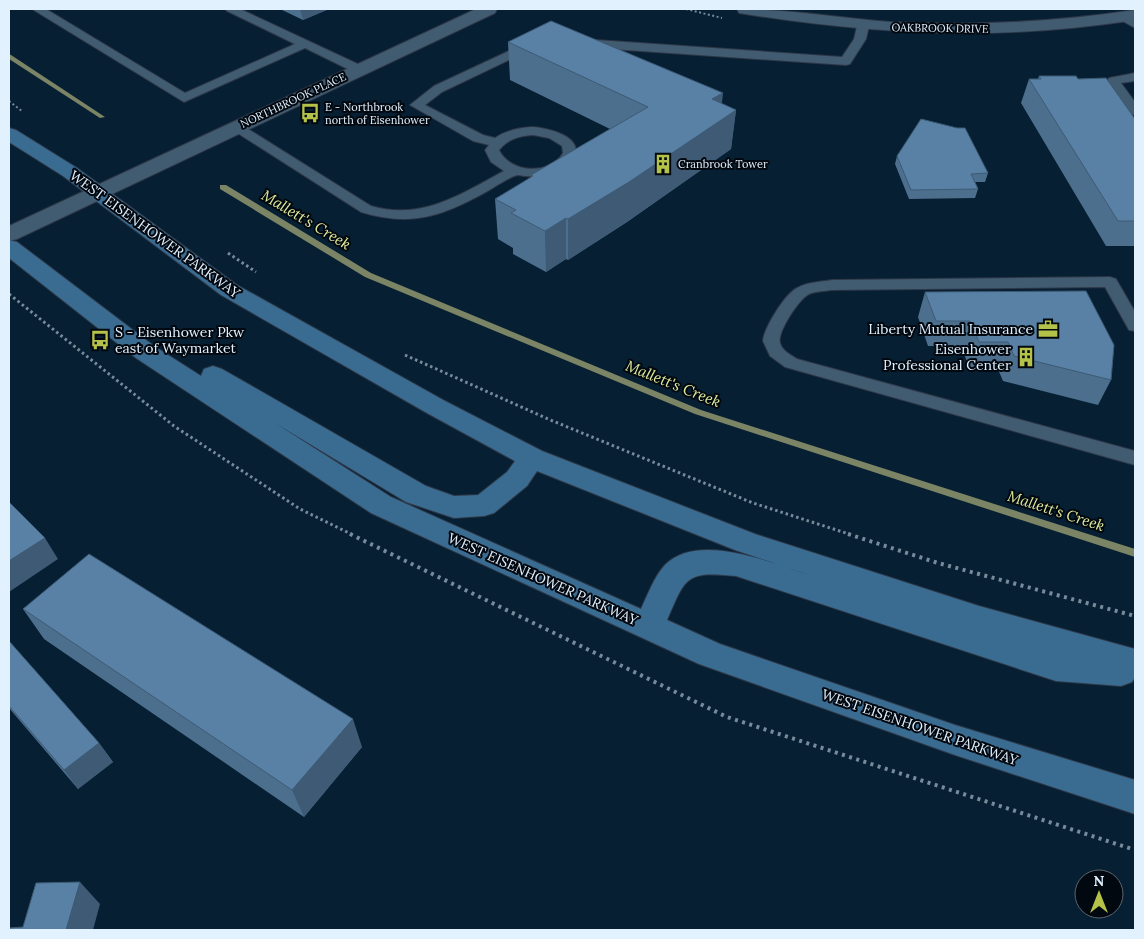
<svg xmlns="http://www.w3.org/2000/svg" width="1144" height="939" font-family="Lora,serif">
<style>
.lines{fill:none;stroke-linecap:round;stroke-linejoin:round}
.stream{fill:#7b8465;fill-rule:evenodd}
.service-casing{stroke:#2d3747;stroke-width:2}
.minor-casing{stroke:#2d3747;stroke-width:2}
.secondary-casing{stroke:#2d3747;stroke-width:2}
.path-far2{stroke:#778b9b;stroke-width:2;stroke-dasharray:2 2.5;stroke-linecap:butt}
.path-far1{stroke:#778b9b;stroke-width:3;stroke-dasharray:2.5 3;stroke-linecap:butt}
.path{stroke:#778b9b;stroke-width:4;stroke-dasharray:3 4.5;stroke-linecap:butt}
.service{fill:#415b71;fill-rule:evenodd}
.minor{fill:#415b71;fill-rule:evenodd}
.secondary{fill:#3a6b90;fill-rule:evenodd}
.wall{fill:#4c6f8e}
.shaded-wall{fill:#3e5a74}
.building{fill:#5881a5;stroke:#3e5a74}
.labels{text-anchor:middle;stroke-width:4;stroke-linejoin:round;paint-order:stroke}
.far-street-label{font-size:11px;fill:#e2f1fe;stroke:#020810}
.far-poi-label{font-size:11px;fill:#e2f1fe;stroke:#020810;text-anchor:start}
.street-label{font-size:14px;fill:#e2f1fe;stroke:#020810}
.poi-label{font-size:14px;fill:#e2f1fe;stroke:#020810;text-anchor:end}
.water-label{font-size:15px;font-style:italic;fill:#e0ec9d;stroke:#020810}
</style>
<rect width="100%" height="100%" fill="#061f32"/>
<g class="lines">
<path class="stream" d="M 9,54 L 11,55 L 105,117 L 100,118 L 9,59 Z
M 220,185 L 226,185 L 371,273 L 701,410 L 1135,549 L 1135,557 L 695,414 L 365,277 L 220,189 Z"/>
<defs>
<path id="service" d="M 32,9 L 46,9 L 185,93 L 295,44 L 227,11 L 225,9 L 240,9 L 362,66 L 364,69 L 362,72 L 354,72 L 305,48 L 184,102 Z
M 1123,14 L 1135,20 L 1135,28 L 1119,19 L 1117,17 L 1119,15 Z
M 863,23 L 869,26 L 866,39 L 850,64 L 846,65 L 582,47 L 576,43 L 582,39 L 842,57 L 854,39 L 857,26 Z
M 530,41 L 534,42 L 536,45 L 534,48 L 442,92 L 425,105 L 483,135 L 495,138 C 505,131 518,128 531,127 C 546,127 587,137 573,159 C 564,174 542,178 525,176 C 523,176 520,175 518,175 C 510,176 492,189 484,193 C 440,217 410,227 361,212 L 228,127 L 230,124 L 240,124 L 371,206 C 422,221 461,194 504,171 L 491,162 L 485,150 L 489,145 L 473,141 L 410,105 L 434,86 ZM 533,135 L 549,138 L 562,146 L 563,153 C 550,176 510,173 499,150 C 508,139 519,136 533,135 Z
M 1135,73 L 1135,81 L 1121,83 L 1135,102 L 1135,115 L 1130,114 L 1107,81 L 1109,78 Z
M 1110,277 L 1116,279 L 1135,312 L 1135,331 L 1129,330 L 1105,287 L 832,290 C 825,291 816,291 809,294 C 799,299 777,332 780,343 C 782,351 791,355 797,359 L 1135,451 L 1135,465 L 785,367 L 770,356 L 763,341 C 764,328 785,294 797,288 C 807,282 821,282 832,280 Z"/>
<path id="minor" d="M 476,9 L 497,9 L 495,13 L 17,239 L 9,241 L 9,226 Z
M 737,9 C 789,9 840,18 892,22 C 974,26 1054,22 1135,10 L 1135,20 C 1001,41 879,35 745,14 L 739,13 Z"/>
<path id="secondary" d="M 9,128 L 16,130 L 77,168 L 237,285 L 445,401 L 542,451 L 755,534 L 979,606 L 1135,649 L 1135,677 L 1132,682 L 1121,686 L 1056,681 L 736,576 C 686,571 686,576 667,620 L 720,644 L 955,725 L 1135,780 L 1135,814 L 955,755 L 699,664 L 371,513 L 136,358 L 9,258 L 9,240 L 17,242 L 154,346 L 201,376 L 204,369 L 213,366 L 222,369 L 426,486 L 454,496 L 478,495 L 507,472 L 515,461 L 427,413 L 221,295 L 63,176 L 9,142 ZM 275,423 L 406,502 L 454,518 L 484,516 L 494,513 L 527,486 L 537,471 L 735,550 L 812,576 C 774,564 699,531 665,565 C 654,577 648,594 641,609 L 391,497 Z"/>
</defs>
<use href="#service" class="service-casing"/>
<use href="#minor" class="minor-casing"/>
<use href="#secondary" class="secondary-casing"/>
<path class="path-far2" d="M 686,9 L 722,18
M 9,101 L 23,112"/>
<path class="path-far1" d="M 228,253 L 256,272
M 9,294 L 174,426 L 300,509 L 353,535
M 405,355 L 548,419 L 753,503 L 852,535"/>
<path class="path" d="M 350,534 L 727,717 L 1135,850
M 848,534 L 938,563 L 1135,616"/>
<use href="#service" class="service"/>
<use href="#minor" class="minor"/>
<use href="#secondary" class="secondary"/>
</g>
<path class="wall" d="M 280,9 L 329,9 L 303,20 Z
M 508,42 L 722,104 L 736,110 L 731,149 L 627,222 L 568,260 L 566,259 L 546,272 L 513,254 L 513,248 L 498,239 L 495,199 L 531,178 L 531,175 L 610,129 L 510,80 Z
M 1039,76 L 1078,79 L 1135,119 L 1135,246 L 1106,246 L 1021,103 L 1029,79 L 1038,79 Z
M 897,156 L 988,173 L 985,182 L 975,182 L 978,189 L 975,198 L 909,199 L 895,164 Z
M 925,292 L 1111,380 L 1098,405 L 1003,381 L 997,367 L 969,367 L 961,346 L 928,346 L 918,317 Z
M 23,609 L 362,747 L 304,817 L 44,639 Z
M 9,641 L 99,743 L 113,762 L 78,789 L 9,708 Z"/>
<path class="shaded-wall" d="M 300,9 L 329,9 L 303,20 Z
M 723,93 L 720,121 L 736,110 L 731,149 L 627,222 L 568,260 L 568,219 L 712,99 Z
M 566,218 L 566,259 L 546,272 L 545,231 Z
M 45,538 L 58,559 L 9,592 L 9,561 Z
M 353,719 L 362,747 L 304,817 L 292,790 Z
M 99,743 L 113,762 L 78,789 L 64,770 Z
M 80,882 L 100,904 L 93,930 L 66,930 Z"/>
<path class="building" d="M 551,21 L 723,93 L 712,99 L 736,110 L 629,182 L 568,219 L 566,218 L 545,231 L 511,213 L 516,210 L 495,199 L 533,176 L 531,175 L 648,107 L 508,42 Z
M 1039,76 L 1076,76 L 1078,79 L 1106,78 L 1135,119 L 1135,221 L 1118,221 L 1029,79 L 1041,79 Z
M 921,119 L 957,128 L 965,128 L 988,173 L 971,174 L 978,189 L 911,190 L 897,156 Z
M 1086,291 L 1114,345 L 1111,380 L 1014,356 L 1008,342 L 979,342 L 970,321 L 936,321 L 925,292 Z
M 9,502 L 45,538 L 9,561 Z
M 89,554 L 353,719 L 292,790 L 23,609 Z
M 9,641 L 99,743 L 64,770 L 9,706 Z
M 80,882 L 66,930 L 9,930 L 9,928 L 23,927 L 36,883 Z"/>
<defs>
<symbol id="bus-bare" viewBox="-9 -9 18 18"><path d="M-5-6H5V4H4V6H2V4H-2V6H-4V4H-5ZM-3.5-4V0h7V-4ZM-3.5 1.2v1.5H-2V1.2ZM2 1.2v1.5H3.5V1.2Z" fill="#b5c24a" stroke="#020810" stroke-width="2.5" paint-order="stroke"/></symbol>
<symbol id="building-bare" viewBox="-9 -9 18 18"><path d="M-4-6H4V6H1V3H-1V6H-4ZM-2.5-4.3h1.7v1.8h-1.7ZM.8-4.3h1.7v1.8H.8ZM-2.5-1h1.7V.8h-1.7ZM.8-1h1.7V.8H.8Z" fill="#b5c24a" stroke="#020810" stroke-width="2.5" paint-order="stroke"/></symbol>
<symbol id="office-bare" viewBox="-9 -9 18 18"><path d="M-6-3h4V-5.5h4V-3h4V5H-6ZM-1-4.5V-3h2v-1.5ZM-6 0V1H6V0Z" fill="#b5c24a" stroke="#020810" stroke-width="2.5" paint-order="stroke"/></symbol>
</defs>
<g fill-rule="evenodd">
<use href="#bus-bare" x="296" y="99" width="28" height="28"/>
<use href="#building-bare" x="649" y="150" width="28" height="28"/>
<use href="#office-bare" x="1034" y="315" width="28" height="28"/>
<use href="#bus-bare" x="86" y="326" width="28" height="28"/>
<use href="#building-bare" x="1012" y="343" width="28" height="28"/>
</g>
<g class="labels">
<g class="far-street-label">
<text transform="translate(940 28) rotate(1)" y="4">OAKBROOK DRIVE</text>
<text transform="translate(293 100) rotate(-25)" y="4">NORTHBROOK PLACE</text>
</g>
<g class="far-poi-label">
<text x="325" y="111">E - Northbrook<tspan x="325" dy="13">north of Eisenhower</tspan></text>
<text x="678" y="168">Cranbrook Tower</text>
</g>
<g class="street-label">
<text transform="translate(155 234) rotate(36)" y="5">WEST EISENHOWER PARKWAY</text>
<text transform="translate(543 579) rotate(24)" y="5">WEST EISENHOWER PARKWAY</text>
<text transform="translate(920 727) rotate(19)" y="5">WEST EISENHOWER PARKWAY</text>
</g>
<g class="poi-label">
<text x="1033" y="334">Liberty Mutual Insurance</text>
<text x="115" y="337" text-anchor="start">S - Eisenhower Pkw<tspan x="115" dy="16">east of Waymarket</tspan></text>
<text x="1011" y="354">Eisenhower<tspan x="1011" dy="16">Professional Center</tspan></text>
</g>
<g class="water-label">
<text transform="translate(306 220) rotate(31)" y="5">Mallett's Creek</text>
<text transform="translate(673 384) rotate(22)" y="5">Mallett's Creek</text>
<text transform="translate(1056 511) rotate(18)" y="5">Mallett's Creek</text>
</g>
</g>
<rect width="1144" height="939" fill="none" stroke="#e2f1fe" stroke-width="20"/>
<g transform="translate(1099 894)"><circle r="24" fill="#020810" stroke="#5c656f"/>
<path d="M0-4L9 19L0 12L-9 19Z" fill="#b5c24a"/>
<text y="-8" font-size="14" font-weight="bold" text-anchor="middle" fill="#e2f1fe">N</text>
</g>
</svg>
